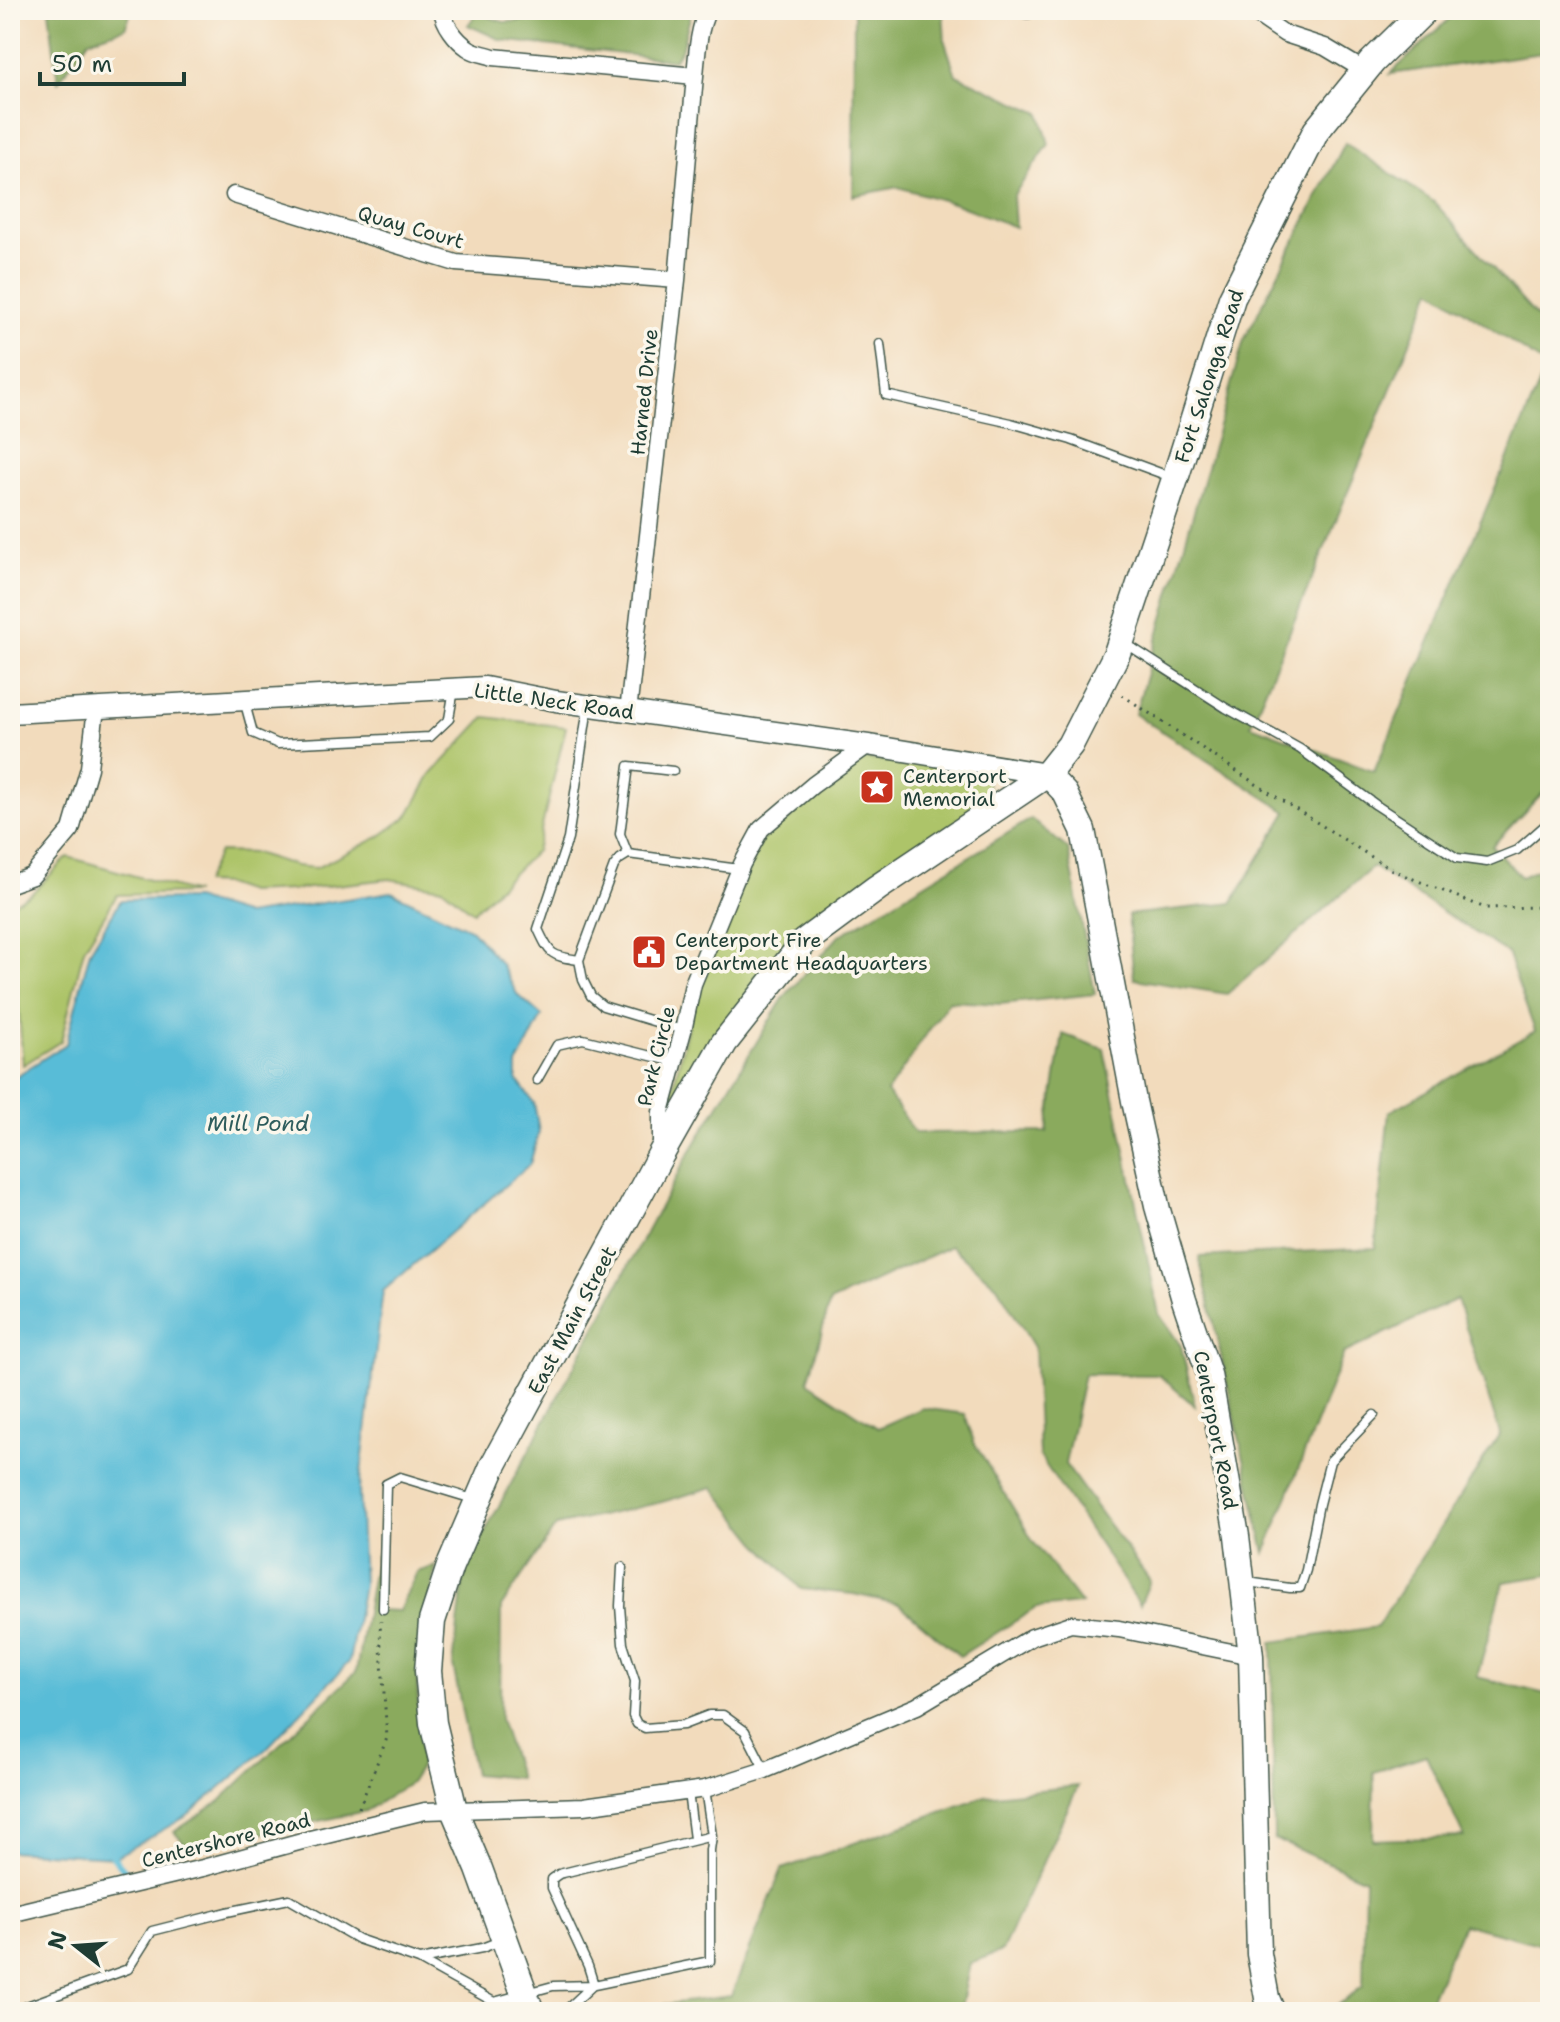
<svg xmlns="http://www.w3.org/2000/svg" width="1560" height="2022" font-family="'Shantell Sans',sans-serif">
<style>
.green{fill:#adc469;stroke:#66804e;stroke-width:2}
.forest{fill:#8aaa5d;stroke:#547448;stroke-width:2;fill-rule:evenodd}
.water{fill:#59bcd7;stroke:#3c7c86;stroke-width:2}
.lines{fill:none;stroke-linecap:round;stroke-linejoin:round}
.stream{stroke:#59bcd7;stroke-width:6}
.service-casing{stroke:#3f5548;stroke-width:11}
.minor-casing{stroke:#3f5548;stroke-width:19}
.tertiary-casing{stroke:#3f5548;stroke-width:23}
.secondary-casing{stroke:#3f5548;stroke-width:27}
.primary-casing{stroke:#3f5548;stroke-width:29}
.path{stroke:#3f5548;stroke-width:3;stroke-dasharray:2 6;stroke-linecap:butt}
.service{stroke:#fff;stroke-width:8}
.minor{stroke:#fff;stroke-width:16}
.tertiary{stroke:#fff;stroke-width:20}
.secondary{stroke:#fff;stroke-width:24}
.primary{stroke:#fff;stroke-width:26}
.labels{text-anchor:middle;stroke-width:7;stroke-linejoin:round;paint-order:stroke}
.street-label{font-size:20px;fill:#1f3d34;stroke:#fbf7ec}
.poi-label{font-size:20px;fill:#1f3d34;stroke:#fbf7ec;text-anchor:start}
.water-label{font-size:22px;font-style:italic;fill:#2e5d5d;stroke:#fbf7ec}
</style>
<rect width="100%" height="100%" fill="#fbf7ec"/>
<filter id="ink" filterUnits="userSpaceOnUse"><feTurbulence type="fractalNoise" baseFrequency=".0125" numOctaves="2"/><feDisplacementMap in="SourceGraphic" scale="16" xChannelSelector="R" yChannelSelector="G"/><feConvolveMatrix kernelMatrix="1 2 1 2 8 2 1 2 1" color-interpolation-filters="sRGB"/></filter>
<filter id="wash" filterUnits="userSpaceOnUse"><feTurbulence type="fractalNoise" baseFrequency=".006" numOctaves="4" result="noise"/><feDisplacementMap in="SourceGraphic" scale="32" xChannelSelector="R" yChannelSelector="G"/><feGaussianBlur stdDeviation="1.8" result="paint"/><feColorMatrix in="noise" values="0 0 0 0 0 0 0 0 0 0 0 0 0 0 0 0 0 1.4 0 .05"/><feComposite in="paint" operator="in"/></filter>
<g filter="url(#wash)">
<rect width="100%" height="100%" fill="#f2dbbc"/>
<path class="green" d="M 485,717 L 566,727 L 536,851 L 473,912 L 443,888 L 389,879 L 292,890 L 248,892 L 225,884 L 204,883 L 219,852 L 255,853 L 296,866 L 316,868 L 379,837 L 408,816 L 431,775 Z
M 863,759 L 922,764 L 984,775 L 994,801 L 804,933 L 666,1136 L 666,1116 L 697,989 L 763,836 L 790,819 L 807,801 L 839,775 Z
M 68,857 L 195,893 L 117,895 L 84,949 L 61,1041 L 23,1065 L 15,958 L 10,956 L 10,905 L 31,894 Z"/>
<path class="forest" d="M 49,10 L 132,10 L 125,28 L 89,40 L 58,82 Z
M 580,10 L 692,10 L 681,50 L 674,60 L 501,40 L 468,25 L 477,13 L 504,22 L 572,18 Z
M 854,10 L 943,10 L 945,42 L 956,75 L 1040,113 L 1049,144 L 1013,196 L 1015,227 L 956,204 L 898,187 L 853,196 Z
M 1459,10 L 1550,10 L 1550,52 L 1390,74 Z
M 1345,143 L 1434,202 L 1550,332 L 1550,785 L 1492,846 L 1521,877 L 1550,864 L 1550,1575 L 1504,1582 L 1477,1677 L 1550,1695 L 1550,1947 L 1463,1924 L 1425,2012 L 1329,2012 L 1363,1986 L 1365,1879 L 1274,1839 L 1272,1642 L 1377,1627 L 1500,1434 L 1457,1299 L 1344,1353 L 1265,1553 L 1199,1257 L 1375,1248 L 1389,1112 L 1535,1031 L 1507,953 L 1373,867 L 1227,994 L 1134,979 L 1128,915 L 1232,903 L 1287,812 L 1135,714 L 1244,340 ZM 1432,289 L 1547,366 L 1374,772 L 1251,725 ZM 1426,1755 L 1464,1837 L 1373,1840 L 1374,1772 Z
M 1031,819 L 1068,849 L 1095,994 L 1000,1004 L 949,1001 L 887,1092 L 915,1133 L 1047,1132 L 1063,1034 L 1104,1049 L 1159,1314 L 1181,1346 L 1195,1406 L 1159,1375 L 1084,1374 L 1065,1464 L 1150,1581 L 1140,1605 L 1039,1455 L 1034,1347 L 997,1286 L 951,1246 L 830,1302 L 808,1382 L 878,1428 L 923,1408 L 965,1414 L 974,1442 L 1032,1540 L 1081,1604 L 1036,1608 L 960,1656 L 899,1604 L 853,1594 L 801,1589 L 756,1541 L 713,1487 L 662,1502 L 556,1526 L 501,1607 L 500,1719 L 519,1778 L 474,1774 L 453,1665 L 465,1569 L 687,1157 L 784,997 L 839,936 Z
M 376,1555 L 379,1610 L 399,1611 L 417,1572 L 436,1566 L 417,1679 L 421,1766 L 410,1783 L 366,1811 L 189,1849 L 174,1832 L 220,1801 L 356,1672 Z
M 1078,1786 L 1002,1951 L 970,1963 L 960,2012 L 607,2012 L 731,1996 L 782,1869 L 985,1796 Z"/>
<path class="water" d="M 391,892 L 472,930 L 501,964 L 517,994 L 542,1016 L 517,1065 L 517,1080 L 534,1103 L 539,1131 L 530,1164 L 383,1291 L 359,1489 L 363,1585 L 349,1662 L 266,1749 L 187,1816 L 115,1857 L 10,1851 L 10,1080 L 66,1044 L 90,951 L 121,900 L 194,899 L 246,915 Z"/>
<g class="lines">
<path class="stream" d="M 110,1853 L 128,1874"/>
</g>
</g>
<g filter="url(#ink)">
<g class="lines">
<defs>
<path id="service" d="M 880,344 L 886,395 L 1011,423 L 1071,440 L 1171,477
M 1125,643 L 1226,708 L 1300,749 L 1376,805 L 1457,858 L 1487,862 L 1517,850 L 1550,821
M 244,700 L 253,733 L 278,744 L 430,737 L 449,719 L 454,689
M 673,771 L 629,766 L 620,834 L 628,854 L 739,869
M 628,854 L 620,859 L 614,866 L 579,960 L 583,980 L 591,996 L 603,1006 L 682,1030
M 579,960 C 551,956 550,955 538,929 L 568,839 L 588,707
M 537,1080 L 557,1045 L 583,1039 L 675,1062
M 622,1567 L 620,1606 L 623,1644 L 635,1681 L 633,1716 L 637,1724 L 645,1728 L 683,1725 L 709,1715 L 723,1715 L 745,1731 L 765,1770
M 1247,1582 L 1290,1588 L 1300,1588 L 1306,1570 L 1319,1504 L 1330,1461 L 1374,1415
M 383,1609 L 386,1484 L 400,1477 L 473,1499
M 688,1792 L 694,1839
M 420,1960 L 482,1948 L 500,1941
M 594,1985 L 588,1966 L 552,1888 L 552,1879 L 559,1874 L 712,1836
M 27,2006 L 128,1969 L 152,1931 L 227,1912 L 289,1899 L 358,1939 L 419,1960 L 494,2002 L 553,1986 L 594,1985 L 710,1961 L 710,1850 L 712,1836 L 705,1789
M 564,2012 L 593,1985"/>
<path id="minor" d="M 442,10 C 444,24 456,40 468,48 C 474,53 485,54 493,57 L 695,76 C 697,55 698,29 708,10
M 1026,10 L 1029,10
M 1250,10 L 1285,34 L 1325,47 L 1365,71
M 234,195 L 456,263 L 677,280
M 628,712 L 677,280 L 695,76
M 10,884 L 32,876 L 71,830 L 89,768 L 96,708
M 661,1149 L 661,1112 L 683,1031 L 693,984 L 742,864 L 761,829 L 813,785 L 868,745
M 10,1914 L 203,1868 L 302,1841 L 425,1811 L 584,1806 L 705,1789 L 765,1770 L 917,1706 L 1032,1637 L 1071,1624 L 1119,1629 L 1251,1656"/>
<path id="tertiary" d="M 10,713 L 485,687 L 556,701 L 868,745 L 1047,774"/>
<path id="secondary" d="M 1047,774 L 1065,793 L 1083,830 L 1134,1101 L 1158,1210 L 1184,1300 L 1209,1374 L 1237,1536 L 1251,1656 L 1259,1954 L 1267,1998 L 1273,2012"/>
<path id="primary" d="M 531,2012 L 479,1869 L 454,1810 L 433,1723 L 428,1671 L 432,1621 L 450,1566 L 493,1466 L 661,1154 L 724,1043 L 804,942 L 877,888 L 1047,774 L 1070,745 L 1117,653 L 1175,479 L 1232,298 L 1316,131 L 1372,62 L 1425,10"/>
</defs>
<use href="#service" class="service-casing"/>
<use href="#minor" class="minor-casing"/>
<use href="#tertiary" class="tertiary-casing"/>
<use href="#secondary" class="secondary-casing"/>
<use href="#primary" class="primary-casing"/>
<path class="path" d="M 1122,695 L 1259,786 L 1394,871 L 1485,908 L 1550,907
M 359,1808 L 387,1738 L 380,1632 L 381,1621"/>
<use href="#service" class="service"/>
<use href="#minor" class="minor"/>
<use href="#tertiary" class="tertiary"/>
<use href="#secondary" class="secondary"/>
<use href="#primary" class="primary"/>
</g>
</g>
<defs>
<symbol id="sight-square" viewBox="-11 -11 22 22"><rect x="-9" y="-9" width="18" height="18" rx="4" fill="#c8321e" stroke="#fbf7ec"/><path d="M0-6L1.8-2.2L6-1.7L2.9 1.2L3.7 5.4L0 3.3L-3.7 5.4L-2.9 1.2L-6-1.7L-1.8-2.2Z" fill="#fff"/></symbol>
<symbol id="civic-square" viewBox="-11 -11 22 22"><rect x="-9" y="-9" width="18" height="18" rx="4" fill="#c8321e" stroke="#fbf7ec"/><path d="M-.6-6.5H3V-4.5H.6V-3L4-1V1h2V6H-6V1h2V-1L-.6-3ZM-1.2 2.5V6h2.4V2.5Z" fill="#fff"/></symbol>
</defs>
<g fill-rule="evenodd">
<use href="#sight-square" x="857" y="767" width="40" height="40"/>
<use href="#civic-square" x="629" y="932" width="40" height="40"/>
</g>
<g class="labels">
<g class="street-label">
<text transform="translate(411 227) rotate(16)" y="7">Quay Court</text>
<text transform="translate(1209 376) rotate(-72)" y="7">Fort Salonga Road</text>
<text transform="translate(644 392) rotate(-84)" y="7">Harned Drive</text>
<text transform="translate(554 701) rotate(8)" y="7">Little Neck Road</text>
<text transform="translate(656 1056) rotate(-76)" y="7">Park Circle</text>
<text transform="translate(572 1320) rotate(-62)" y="7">East Main Street</text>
<text transform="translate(1216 1430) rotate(79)" y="7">Centerport Road</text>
<text transform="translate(226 1840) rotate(-14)" y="7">Centershore Road</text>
</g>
<g class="poi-label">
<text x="903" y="783">Centerport<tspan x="903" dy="23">Memorial</tspan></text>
<text x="675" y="947">Centerport Fire<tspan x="675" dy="23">Department Headquarters</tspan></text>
</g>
<g class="water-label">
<text x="258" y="1131">Mill Pond</text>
</g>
</g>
<rect width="1560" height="2022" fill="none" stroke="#fbf7ec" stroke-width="40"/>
<g transform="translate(76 1946) rotate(287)" stroke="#fbf7ec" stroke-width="6" paint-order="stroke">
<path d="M0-6L14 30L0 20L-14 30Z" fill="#1f3d34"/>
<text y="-12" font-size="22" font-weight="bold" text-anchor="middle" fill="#1f3d34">N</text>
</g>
<path d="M40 72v12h144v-12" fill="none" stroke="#1f3d34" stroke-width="4"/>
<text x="52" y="72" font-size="24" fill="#1f3d34" stroke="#fbf7ec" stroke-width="6" paint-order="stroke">50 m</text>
</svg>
